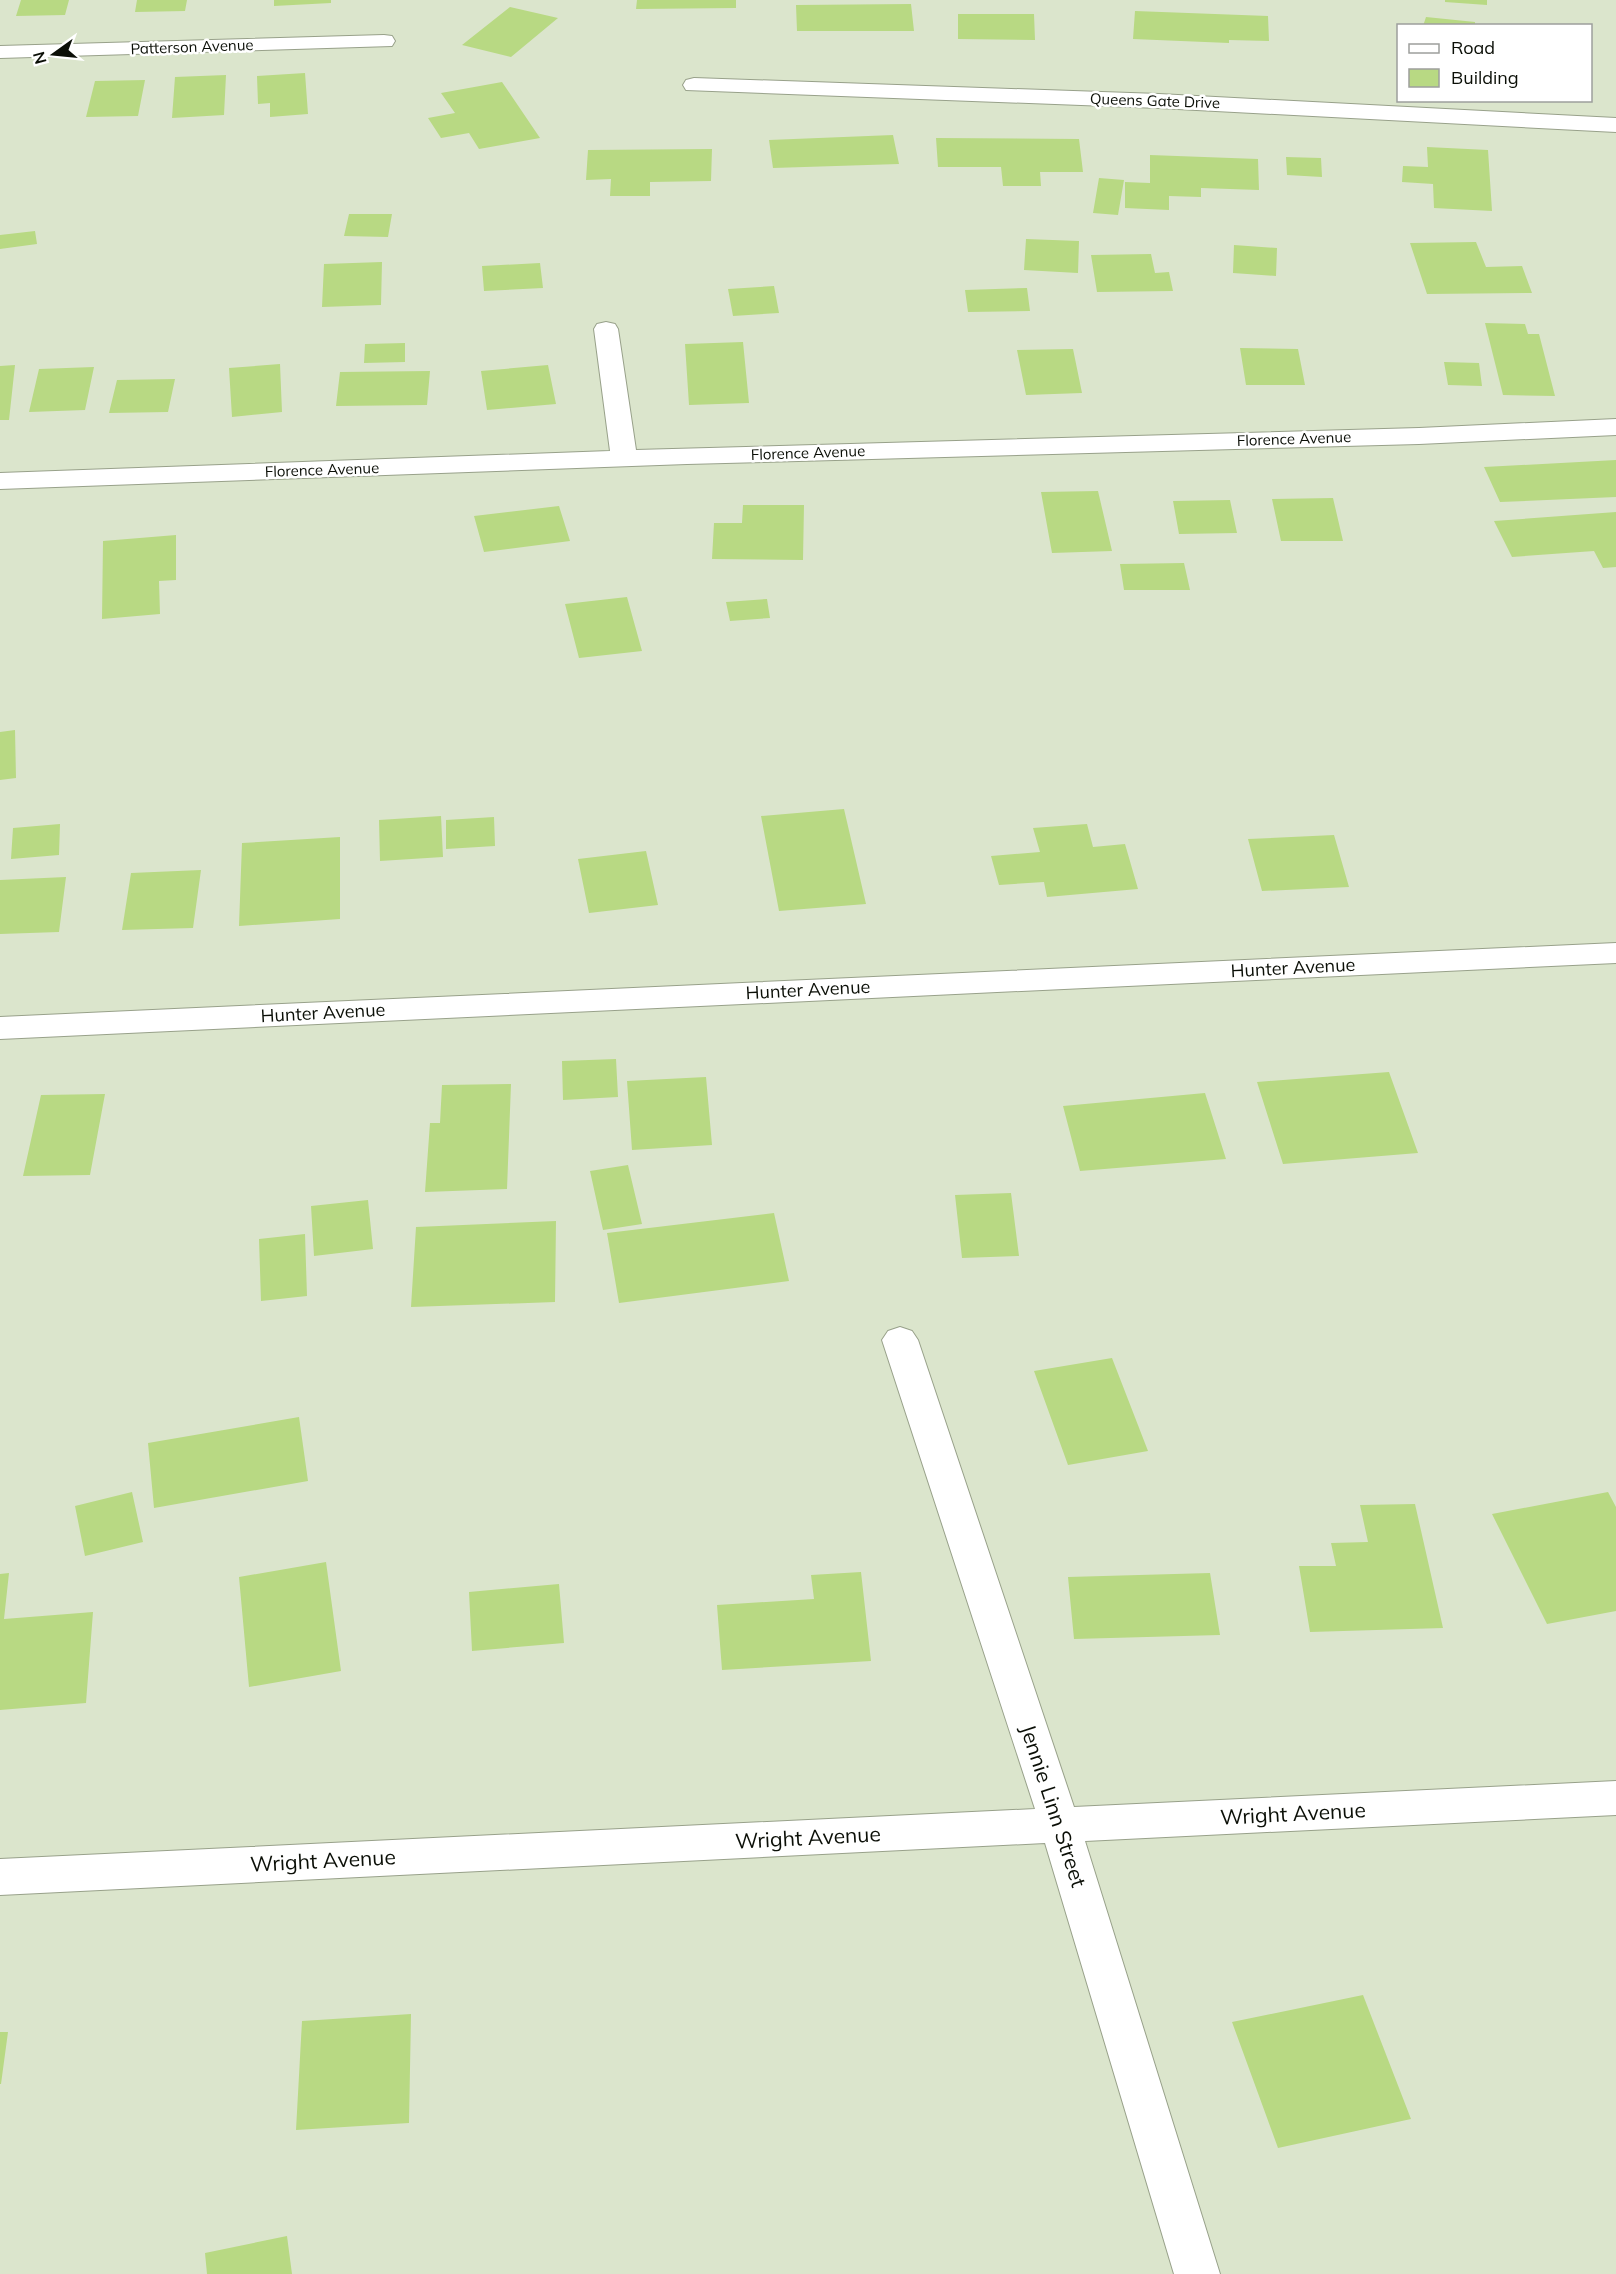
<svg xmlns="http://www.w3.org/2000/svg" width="1616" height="2274" font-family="Mulish,sans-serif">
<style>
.building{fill:#b8d983}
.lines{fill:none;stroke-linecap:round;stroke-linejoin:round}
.minor-casing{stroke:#98a18a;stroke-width:2}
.minor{fill:#fff;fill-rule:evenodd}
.labels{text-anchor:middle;stroke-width:5;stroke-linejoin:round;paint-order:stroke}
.far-street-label{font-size:15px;fill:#0b0f07;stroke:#fff}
.street-label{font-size:18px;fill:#0b0f07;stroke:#fff}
.near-street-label{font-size:21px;fill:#0b0f07;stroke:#fff}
</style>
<rect width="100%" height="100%" fill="#dbe5cc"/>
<path class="building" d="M 21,0 L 69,0 L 65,15 L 16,16 Z
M 137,0 L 187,0 L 185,11 L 135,12 Z
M 274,0 L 331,0 L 331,3 L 274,6 Z
M 637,0 L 736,0 L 736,8 L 636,9 Z
M 1445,0 L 1487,0 L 1487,5 L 1445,2 Z
M 911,4 L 914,31 L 797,31 L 796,5 Z
M 510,7 L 558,18 L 511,57 L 462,45 Z
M 1135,11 L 1268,16 L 1269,41 L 1229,40 L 1229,43 L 1133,39 Z
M 958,14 L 1034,14 L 1035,40 L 958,39 Z
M 1426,17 L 1475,22 L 1475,26 L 1423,26 Z
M 305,73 L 308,114 L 270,117 L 270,103 L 258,104 L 257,76 Z
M 226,75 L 224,115 L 172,118 L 175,77 Z
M 145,80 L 138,116 L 86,117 L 95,81 Z
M 502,82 L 540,138 L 479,149 L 469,133 L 441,138 L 428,118 L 455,113 L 441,93 Z
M 893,135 L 899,164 L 773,168 L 769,140 Z
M 936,138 L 1079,139 L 1083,172 L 1040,172 L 1041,186 L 1003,186 L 1001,167 L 938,167 Z
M 1427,147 L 1488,150 L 1492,211 L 1434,208 L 1433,184 L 1402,182 L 1403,166 L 1428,167 Z
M 712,149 L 711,181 L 650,182 L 650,196 L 610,196 L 611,179 L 586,180 L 588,150 Z
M 1150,155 L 1258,159 L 1259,190 L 1201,188 L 1201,197 L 1169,196 L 1169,210 L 1125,208 L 1125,182 L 1150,183 Z
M 1286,157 L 1321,158 L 1322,177 L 1287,175 Z
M 1099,178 L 1124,180 L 1118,215 L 1093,213 Z
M 349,214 L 392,214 L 388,237 L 344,236 Z
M 35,231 L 37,244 L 0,249 L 0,235 Z
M 1026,239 L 1079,241 L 1078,273 L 1024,270 Z
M 1476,242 L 1486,267 L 1522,266 L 1532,293 L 1427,294 L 1410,243 Z
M 1234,245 L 1277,248 L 1276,276 L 1233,273 Z
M 1151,254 L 1155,273 L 1169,272 L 1173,291 L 1097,292 L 1091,255 Z
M 382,262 L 381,305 L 322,307 L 324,264 Z
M 540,263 L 543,288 L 484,291 L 482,266 Z
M 774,286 L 779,313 L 733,316 L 728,289 Z
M 1027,288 L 1030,311 L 968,312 L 965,290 Z
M 1485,323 L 1525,324 L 1528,334 L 1539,334 L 1555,396 L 1503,395 Z
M 743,342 L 749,403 L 689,405 L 685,344 Z
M 405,343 L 405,362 L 364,363 L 365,344 Z
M 1240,348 L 1298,349 L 1305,385 L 1246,385 Z
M 1073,349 L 1082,393 L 1026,395 L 1017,350 Z
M 1444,362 L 1479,363 L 1482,386 L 1448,385 Z
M 280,364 L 282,412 L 232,417 L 229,368 Z
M 15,365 L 9,420 L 0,420 L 0,366 Z
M 548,365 L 556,404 L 487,410 L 481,371 Z
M 94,367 L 85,410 L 29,412 L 39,369 Z
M 430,371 L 427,405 L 336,406 L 340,372 Z
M 175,379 L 168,412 L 109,413 L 117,380 Z
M 1616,460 L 1616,497 L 1500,502 L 1484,467 Z
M 1098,491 L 1112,551 L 1052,553 L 1041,492 Z
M 1333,498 L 1343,541 L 1281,541 L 1272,499 Z
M 1230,500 L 1237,533 L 1179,534 L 1173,501 Z
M 743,505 L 804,505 L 803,560 L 712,559 L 714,523 L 742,523 Z
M 559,506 L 570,541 L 484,552 L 474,516 Z
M 1616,512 L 1616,567 L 1603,568 L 1594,551 L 1512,557 L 1494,521 Z
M 176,535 L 176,580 L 159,581 L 160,614 L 102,619 L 103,541 Z
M 1184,563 L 1190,590 L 1124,590 L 1120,564 Z
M 627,597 L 642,651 L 579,658 L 565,604 Z
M 767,599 L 770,618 L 730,621 L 726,602 Z
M 15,730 L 16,778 L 0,780 L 0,732 Z
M 844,809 L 866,904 L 779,911 L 761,816 Z
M 441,816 L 443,857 L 380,861 L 379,820 Z
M 494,817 L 495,846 L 446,849 L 446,820 Z
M 60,824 L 59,855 L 11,859 L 13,828 Z
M 1087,824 L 1093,847 L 1125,844 L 1138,889 L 1047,897 L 1044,882 L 999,885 L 991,856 L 1040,852 L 1033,828 Z
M 1334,835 L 1349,887 L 1262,891 L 1248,839 Z
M 340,837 L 340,919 L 239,926 L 242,843 Z
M 646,851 L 658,905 L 589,913 L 578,859 Z
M 201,870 L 193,928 L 122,930 L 131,873 Z
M 66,877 L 59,932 L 0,934 L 0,880 Z
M 616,1059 L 618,1097 L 563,1100 L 562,1061 Z
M 1389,1072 L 1418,1153 L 1283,1164 L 1257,1082 Z
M 706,1077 L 712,1145 L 632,1150 L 627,1081 Z
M 511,1084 L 507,1189 L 425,1192 L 430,1123 L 440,1123 L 442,1085 Z
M 1205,1093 L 1226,1159 L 1080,1171 L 1063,1106 Z
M 105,1094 L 90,1175 L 23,1176 L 41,1095 Z
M 628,1165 L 642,1224 L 603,1230 L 590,1171 Z
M 1011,1193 L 1019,1256 L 962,1258 L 955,1195 Z
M 368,1200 L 373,1249 L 314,1256 L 311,1206 Z
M 774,1213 L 789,1281 L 619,1303 L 607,1233 Z
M 556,1221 L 555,1302 L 411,1307 L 416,1227 Z
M 305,1234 L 307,1296 L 261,1301 L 259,1239 Z
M 1112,1358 L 1148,1451 L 1068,1465 L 1034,1371 Z
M 299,1417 L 308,1481 L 154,1508 L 148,1443 Z
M 132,1492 L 143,1542 L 85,1556 L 75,1506 Z
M 1608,1492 L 1616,1507 L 1616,1611 L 1547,1624 L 1492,1514 Z
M 1415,1504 L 1443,1628 L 1310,1632 L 1299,1566 L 1336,1566 L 1331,1543 L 1368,1542 L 1360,1505 Z
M 326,1562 L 341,1671 L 249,1687 L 239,1577 Z
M 861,1572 L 871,1661 L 722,1670 L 717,1605 L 814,1599 L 811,1575 Z
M 9,1573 L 4,1619 L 93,1612 L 86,1703 L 0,1710 L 0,1574 Z
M 1210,1573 L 1220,1635 L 1074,1639 L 1068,1577 Z
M 559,1584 L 564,1643 L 472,1651 L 469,1592 Z
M 1363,1995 L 1411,2119 L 1278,2148 L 1232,2022 Z
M 411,2014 L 409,2123 L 296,2130 L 302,2021 Z
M 0,2032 L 8,2032 L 1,2084 L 0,2084 Z
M 287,2236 L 292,2274 L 207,2274 L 205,2253 Z"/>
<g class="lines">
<defs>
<path id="minor" d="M 384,35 L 392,36 L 395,41 L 392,46 L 0,58 L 0,46 Z
M 694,78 L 1159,94 L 1616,118 L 1616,132 L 1159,108 L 686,90 L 683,85 L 686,80 Z
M 606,322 L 615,324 L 618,329 L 636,450 L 1419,428 L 1616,419 L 1616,435 L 1419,444 L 687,464 L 0,489 L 0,473 L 610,451 L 594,329 L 597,324 Z
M 1616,943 L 1616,963 L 0,1039 L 0,1017 Z
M 900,1327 L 912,1331 L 918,1340 L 1074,1807 L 1616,1781 L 1616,1815 L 1085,1841 L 1220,2274 L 1174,2274 L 1045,1843 L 0,1895 L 0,1859 L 1035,1809 L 882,1340 L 888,1331 Z"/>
</defs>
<use href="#minor" class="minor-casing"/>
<use href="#minor" class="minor"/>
</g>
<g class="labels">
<g class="far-street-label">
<text transform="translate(192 47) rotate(-2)" y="5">Patterson Avenue</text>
<text transform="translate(1155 101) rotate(2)" y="5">Queens Gate Drive</text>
<text transform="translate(1294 439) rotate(-2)" y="5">Florence Avenue</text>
<text transform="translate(808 453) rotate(-2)" y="5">Florence Avenue</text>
<text transform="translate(322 470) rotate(-2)" y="5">Florence Avenue</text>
</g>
<g class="street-label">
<text transform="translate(1293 968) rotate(-3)" y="6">Hunter Avenue</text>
<text transform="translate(808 990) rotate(-3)" y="6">Hunter Avenue</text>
<text transform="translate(323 1013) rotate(-3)" y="6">Hunter Avenue</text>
</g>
<g class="near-street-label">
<text transform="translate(1053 1806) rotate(72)" y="7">Jennie Linn Street</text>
<text transform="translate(1293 1814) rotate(-3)" y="7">Wright Avenue</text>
<text transform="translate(808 1838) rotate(-3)" y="7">Wright Avenue</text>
<text transform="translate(323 1861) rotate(-3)" y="7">Wright Avenue</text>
</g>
</g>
<rect x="1397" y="24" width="195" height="78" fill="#ffffff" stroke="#9d9f9c" stroke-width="1.5"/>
<rect x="1409" y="44" width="30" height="9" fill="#ffffff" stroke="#9d9f9c" stroke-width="1.5"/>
<text x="1451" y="54" font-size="18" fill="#0b0f07">Road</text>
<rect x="1409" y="69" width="30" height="18" fill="#b8d983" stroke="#9d9f9c" stroke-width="1.5"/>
<text x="1451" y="84" font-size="18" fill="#0b0f07">Building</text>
<g transform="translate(54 54) rotate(255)" stroke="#ffffff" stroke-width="4.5" paint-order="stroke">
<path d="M0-4.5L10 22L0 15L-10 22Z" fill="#0b0f07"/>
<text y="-9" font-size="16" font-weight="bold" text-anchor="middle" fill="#0b0f07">N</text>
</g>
</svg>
